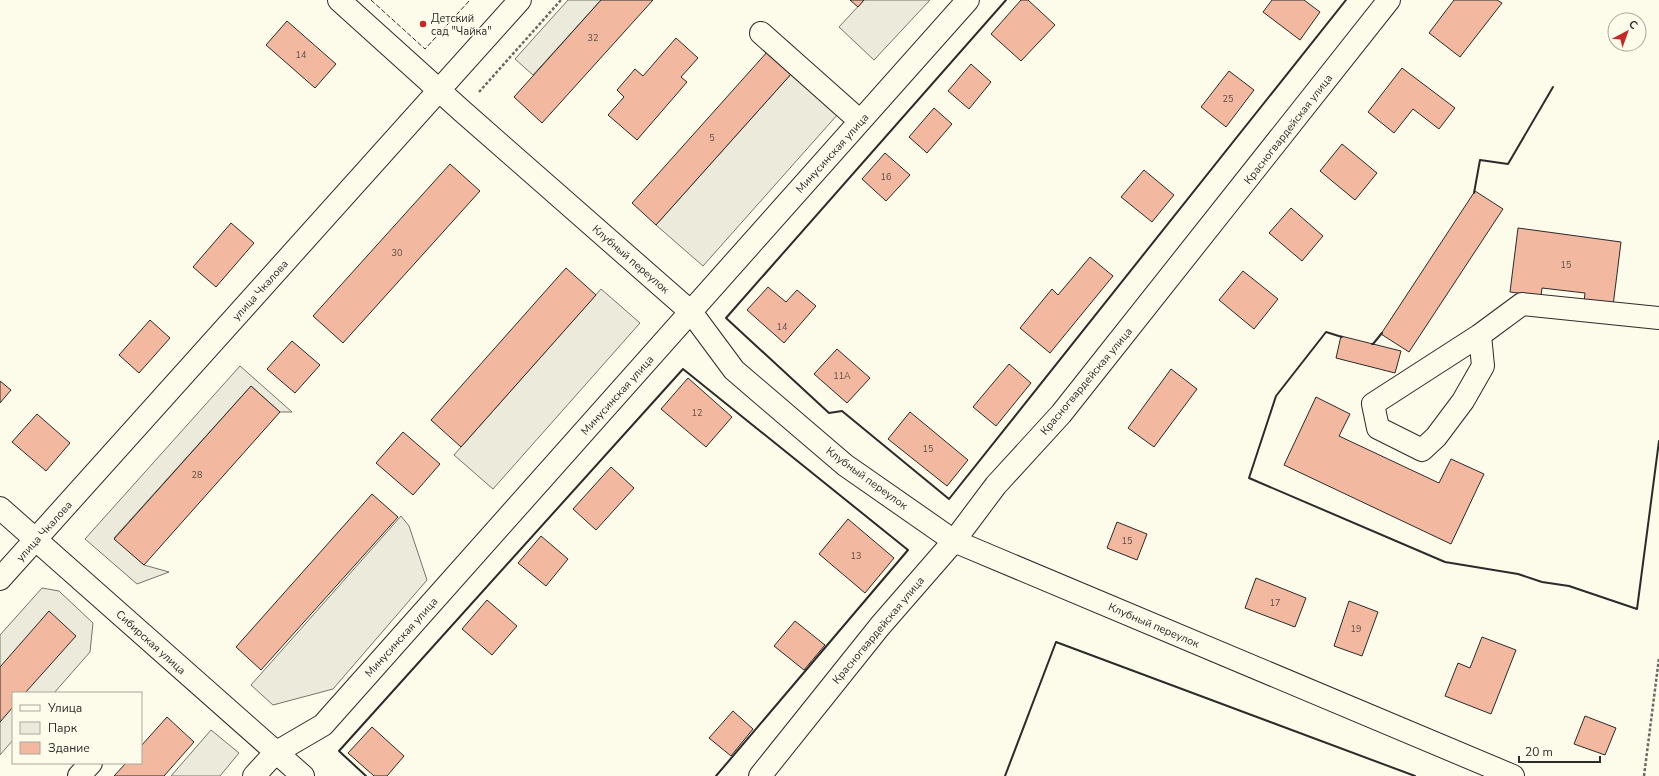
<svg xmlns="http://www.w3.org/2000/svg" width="1659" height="776" font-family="'Nunito Sans',sans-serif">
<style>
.green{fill:#ecebdb;stroke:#74746e}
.building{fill:#f2b8a0;stroke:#2b2b2b}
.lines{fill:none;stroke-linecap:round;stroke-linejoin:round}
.minor-casing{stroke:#2b2b2b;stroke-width:24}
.path{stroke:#6a6964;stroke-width:2.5;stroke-dasharray:3 2;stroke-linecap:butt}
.minor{stroke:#fdfbea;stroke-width:22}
.fence{stroke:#2b2b2b;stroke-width:1;stroke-dasharray:5 2;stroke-linecap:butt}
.wall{stroke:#2b2b2b;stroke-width:2}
.poi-dot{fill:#c62828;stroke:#fdfbea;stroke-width:1.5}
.labels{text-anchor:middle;stroke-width:3;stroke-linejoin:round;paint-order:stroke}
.number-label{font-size:9px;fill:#5d4e48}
.poi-label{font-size:11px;fill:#2b2b2b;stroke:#fdfbea;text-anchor:start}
.street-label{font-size:11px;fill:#2b2b2b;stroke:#fdfbea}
</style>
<rect width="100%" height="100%" fill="#fdfbea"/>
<path class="green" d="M 568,0 L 601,0 L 533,75 L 515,59 Z
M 864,0 L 930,0 L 874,60 L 839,27 Z
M 792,73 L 838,114 L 703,266 L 656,225 Z
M 601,289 L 640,323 L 493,489 L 454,455 Z
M 240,366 L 292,412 L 280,412 L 251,386 L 114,538 L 144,565 L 169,572 L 137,584 L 85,539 Z
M 401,516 L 409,526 L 427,580 L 333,689 L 273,705 L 251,685 Z
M 42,588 L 59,591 L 93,623 L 90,652 L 54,693 L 13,693 L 13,740 L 0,755 L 0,635 Z
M 211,730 L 239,753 L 220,776 L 171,776 Z"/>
<path class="building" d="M 601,0 L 653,0 L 542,123 L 514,97 Z
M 850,0 L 864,0 L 858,7 Z
M 1021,0 L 1028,0 L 1055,25 L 1021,61 L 991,34 Z
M 1272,0 L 1304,0 L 1320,12 L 1300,40 L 1263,12 Z
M 1454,0 L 1497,0 L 1502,3 L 1460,57 L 1429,33 Z
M 287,21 L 336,64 L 315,88 L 266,45 Z
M 676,38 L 698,58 L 681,77 L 687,82 L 637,140 L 608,115 L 624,97 L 617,90 L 635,69 L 643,76 Z
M 768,51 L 792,73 L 656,225 L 632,203 Z
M 971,64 L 991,82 L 969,109 L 948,91 Z
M 1402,68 L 1455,108 L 1439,129 L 1413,109 L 1394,133 L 1368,112 Z
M 1229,71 L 1254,90 L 1226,127 L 1201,107 Z
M 934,108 L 952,124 L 927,153 L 909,137 Z
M 1342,144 L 1377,173 L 1355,200 L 1320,171 Z
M 885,153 L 910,175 L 886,201 L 862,179 Z
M 450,164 L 480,191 L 343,343 L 313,316 Z
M 1144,170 L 1174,195 L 1152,222 L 1121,197 Z
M 1475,191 L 1503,209 L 1409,352 L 1381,334 Z
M 1291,208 L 1323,236 L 1302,261 L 1269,233 Z
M 231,223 L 254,243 L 216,287 L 193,267 Z
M 1518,228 L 1621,242 L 1613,306 L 1584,302 L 1585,293 L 1542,288 L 1541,296 L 1510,292 Z
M 1090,257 L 1113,276 L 1050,353 L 1020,328 L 1052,289 L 1058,295 Z
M 566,268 L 596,295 L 461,447 L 431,420 Z
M 1243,271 L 1278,299 L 1254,329 L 1219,300 Z
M 768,287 L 786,302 L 797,290 L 816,306 L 784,343 L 747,310 Z
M 150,320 L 170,338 L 139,373 L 119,355 Z
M 1341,336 L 1401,351 L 1395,373 L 1336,358 Z
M 292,341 L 320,365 L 295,393 L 267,369 Z
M 837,349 L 870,378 L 847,403 L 814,374 Z
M 1009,364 L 1031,383 L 996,426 L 973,407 Z
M 1171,369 L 1197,389 L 1154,447 L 1128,428 Z
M 688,378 L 732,417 L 706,447 L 661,409 Z
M 0,381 L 11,390 L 0,403 Z
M 251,386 L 280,412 L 144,565 L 114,539 Z
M 1316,397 L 1350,414 L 1339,436 L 1439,483 L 1451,459 L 1484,474 L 1451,544 L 1284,465 Z
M 910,412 L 968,460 L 947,486 L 888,439 Z
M 37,414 L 70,443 L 46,471 L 12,442 Z
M 403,432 L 440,464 L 413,495 L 376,463 Z
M 611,467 L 634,488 L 596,530 L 573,509 Z
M 372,494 L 398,517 L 261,670 L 236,647 Z
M 848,519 L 894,558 L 865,593 L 819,554 Z
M 1117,522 L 1147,534 L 1137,560 L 1107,548 Z
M 541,536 L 568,559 L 546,586 L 518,563 Z
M 1256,578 L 1306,598 L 1295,627 L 1245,608 Z
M 487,600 L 517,626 L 492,655 L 462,629 Z
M 1349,601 L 1378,612 L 1362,656 L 1334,646 Z
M 49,611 L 76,636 L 25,693 L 13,693 L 13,707 L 0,722 L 0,667 Z
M 795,621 L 825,645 L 804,670 L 774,646 Z
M 1482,637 L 1516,650 L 1491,714 L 1445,696 L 1458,663 L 1470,668 Z
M 733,711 L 753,729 L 731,756 L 709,738 Z
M 1585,716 L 1616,728 L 1605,755 L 1574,744 Z
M 167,717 L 194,742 L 164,776 L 114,776 L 126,763 L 141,763 L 141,746 Z
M 372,727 L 404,756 L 387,776 L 374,776 L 348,753 Z"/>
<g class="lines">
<defs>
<path id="minor" d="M 339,0 L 462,111 L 691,312 L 734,370 L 845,465 L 954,541 L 1513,776
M 761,33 L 860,121
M 1480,335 L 1483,366 L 1463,401 L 1436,437 L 1422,450 L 1378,428 L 1373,404 L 1480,335 L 1522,304 L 1659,318
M 0,508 L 303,776
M 0,579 L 520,0
M 79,776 L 91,763
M 254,776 L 275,753 L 323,725 L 968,0
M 760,776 L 880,626 L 954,541 L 996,485 L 1061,414 L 1389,0"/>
</defs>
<use href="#minor" class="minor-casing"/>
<path class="path" d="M 479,92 L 561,0
M 1644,776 L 1659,658"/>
<use href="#minor" class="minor"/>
<path class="fence" d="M 371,0 L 425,49 L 470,0"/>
<path class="wall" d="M 1006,0 L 726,318 L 829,413 L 842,411 L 949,499 L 1346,0
M 1474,193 L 1480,160 L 1508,164 L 1553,87
M 1342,337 L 1326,332 L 1276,396 L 1249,478 L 1445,562 L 1518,574 L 1542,582 L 1569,586 L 1637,609 L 1659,441
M 1372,344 L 1373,344 L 1382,333
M 366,776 L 339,751 L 683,369 L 908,550 L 716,776
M 1005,776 L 1056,642 L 1415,776"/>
</g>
<circle class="poi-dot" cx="423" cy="24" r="4"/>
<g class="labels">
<g class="number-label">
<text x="593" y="41">32</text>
<text x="301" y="58">14</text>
<text x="1228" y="102">25</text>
<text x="712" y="141">5</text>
<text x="886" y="180">16</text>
<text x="397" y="256">30</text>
<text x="1566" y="268">15</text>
<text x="782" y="330">14</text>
<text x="842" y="379">11А</text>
<text x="697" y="416">12</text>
<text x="928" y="452">15</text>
<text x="197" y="478">28</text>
<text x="1127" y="544">15</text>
<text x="856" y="559">13</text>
<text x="1275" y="606">17</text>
<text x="1356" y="632">19</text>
</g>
<g class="poi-label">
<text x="431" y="22">Детский<tspan x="431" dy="13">сад "Чайка"</tspan></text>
</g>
<g class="street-label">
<text transform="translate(1288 129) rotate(-52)" y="4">Красногвардейская улица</text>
<text transform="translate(832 153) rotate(-48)" y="4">Минусинская улица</text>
<text transform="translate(631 259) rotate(41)" y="4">Клубный переулок</text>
<text transform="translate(260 290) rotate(-48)" y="4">улица Чкалова</text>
<text transform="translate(1086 381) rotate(-50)" y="4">Красногвардейская улица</text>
<text transform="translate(617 395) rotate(-48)" y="4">Минусинская улица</text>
<text transform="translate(867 478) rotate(36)" y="4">Клубный переулок</text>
<text transform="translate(44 531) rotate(-48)" y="4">улица Чкалова</text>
<text transform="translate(1154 625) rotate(23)" y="4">Клубный переулок</text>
<text transform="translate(878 630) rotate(-50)" y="4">Красногвардейская улица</text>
<text transform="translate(401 637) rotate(-48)" y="4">Минусинская улица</text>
<text transform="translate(151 642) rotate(42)" y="4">Сибирская улица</text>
</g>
</g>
<rect x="12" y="692" width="130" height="72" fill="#fdfbea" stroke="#a9a89e"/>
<rect x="20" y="705" width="20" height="6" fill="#fdfbea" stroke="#a9a89e"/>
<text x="48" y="712" font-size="12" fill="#2b2b2b">Улица</text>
<rect x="20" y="722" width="20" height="12" fill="#ecebdb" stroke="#a9a89e"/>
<text x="48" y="732" font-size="12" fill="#2b2b2b">Парк</text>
<rect x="20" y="742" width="20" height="12" fill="#f2b8a0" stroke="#a9a89e"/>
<text x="48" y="752" font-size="12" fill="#2b2b2b">Здание</text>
<g transform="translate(1627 32) rotate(41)"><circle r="19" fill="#fdfbea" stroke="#a9a89e"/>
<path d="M0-3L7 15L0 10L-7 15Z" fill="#c62828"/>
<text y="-6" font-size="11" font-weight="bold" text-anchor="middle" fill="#2b2b2b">С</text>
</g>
<path d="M1519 756v6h81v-6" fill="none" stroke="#2b2b2b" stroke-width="2"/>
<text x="1525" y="756" font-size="12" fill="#2b2b2b" stroke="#fdfbea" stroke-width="3" paint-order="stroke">20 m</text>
</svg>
